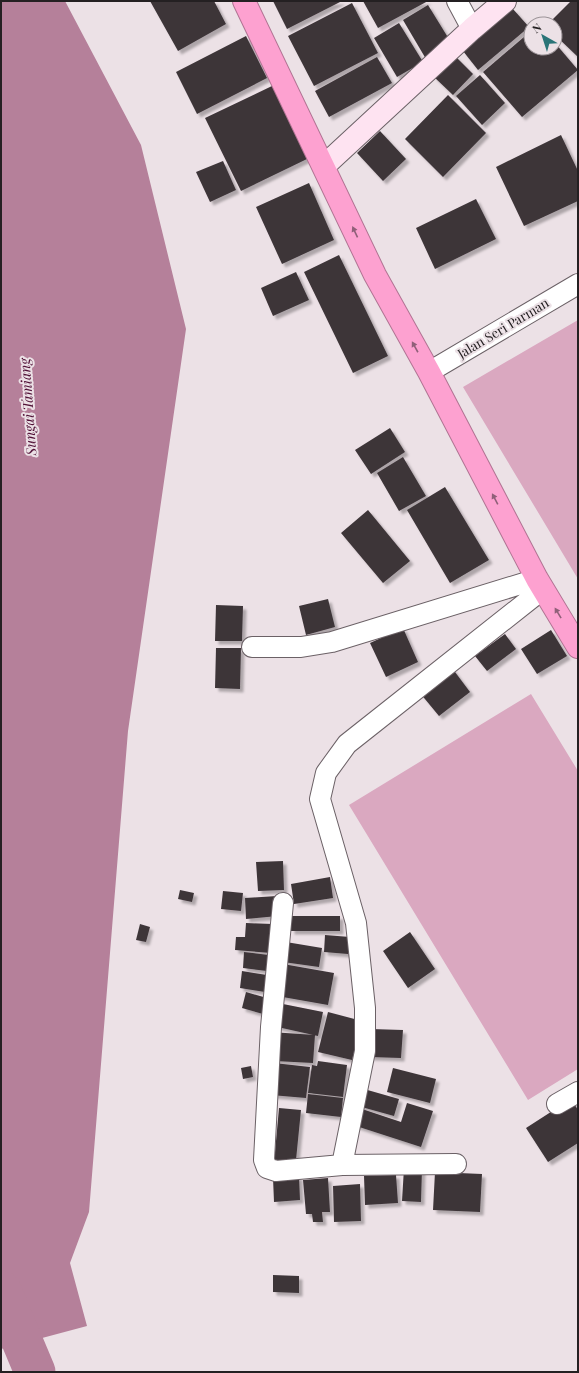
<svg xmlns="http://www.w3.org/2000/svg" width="579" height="1373" font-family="'Playfair Display',serif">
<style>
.green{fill:#daa8c0}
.water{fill:#b5809a}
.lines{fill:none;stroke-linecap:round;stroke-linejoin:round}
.river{stroke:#b5809a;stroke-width:41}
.building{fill:#3e3539;filter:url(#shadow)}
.street-casing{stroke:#6b6166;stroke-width:22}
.secondary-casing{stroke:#6b6166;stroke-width:24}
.highway-casing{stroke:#b17493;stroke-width:24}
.street{stroke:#fff;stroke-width:20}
.secondary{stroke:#fee3f1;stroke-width:22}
.highway{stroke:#fda1d0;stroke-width:22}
.oneway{fill:#906079}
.labels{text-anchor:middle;stroke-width:4;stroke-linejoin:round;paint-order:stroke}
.street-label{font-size:13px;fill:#242022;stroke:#ece1e6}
.water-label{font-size:14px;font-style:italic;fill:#511137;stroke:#ece1e6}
</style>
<defs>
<filter id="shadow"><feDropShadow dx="3.5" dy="3.5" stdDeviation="1" flood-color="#0004"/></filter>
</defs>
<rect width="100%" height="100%" fill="#ece1e6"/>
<path class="green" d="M 578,320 L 578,579 L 463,387 Z
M 531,694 L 578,771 L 578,1069 L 528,1100 L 349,805 Z"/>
<path class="water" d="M 1,1 L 65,1 L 141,145 L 186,329 L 128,731 L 89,1212 L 70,1263 L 87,1326 L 1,1349 Z"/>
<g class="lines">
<path class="river" d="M 1,1291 L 35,1372"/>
</g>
<path class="building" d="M 150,1 L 214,1 L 226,24 L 178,51 Z
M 273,1 L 342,1 L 287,29 Z
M 363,1 L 428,1 L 378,28 Z
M 571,1 L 578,1 L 578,57 L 555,35 L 555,24 L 548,24 Z
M 352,3 L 378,53 L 314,86 L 288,36 Z
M 428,5 L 452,44 L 426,59 L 403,20 Z
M 513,9 L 529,27 L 478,70 L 463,51 Z
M 399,23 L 423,62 L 397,77 L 374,38 Z
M 531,31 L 531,48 L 555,48 L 555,43 L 578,70 L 522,117 L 483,72 Z
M 246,36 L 267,78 L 197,114 L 176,72 Z
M 454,55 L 473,74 L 453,95 L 433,76 Z
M 377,57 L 392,83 L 329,117 L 315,91 Z
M 480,75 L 505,103 L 482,125 L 456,96 Z
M 272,86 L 307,159 L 241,191 L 205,118 Z
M 448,95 L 486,133 L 443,177 L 405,139 Z
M 380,131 L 406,159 L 383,181 L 357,153 Z
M 561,135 L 578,171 L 578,201 L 524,226 L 496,167 Z
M 223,161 L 236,190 L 210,202 L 196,172 Z
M 309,183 L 334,240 L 282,264 L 256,207 Z
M 476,199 L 496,239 L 435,269 L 416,228 Z
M 339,255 L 388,356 L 353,373 L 304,272 Z
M 296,272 L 309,300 L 273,316 L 261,288 Z
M 390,428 L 405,452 L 371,474 L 355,450 Z
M 403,457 L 426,496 L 399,511 L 377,473 Z
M 445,487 L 489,560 L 450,583 L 407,510 Z
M 368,510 L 410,561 L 383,583 L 341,533 Z
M 328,599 L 335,627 L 306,635 L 299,606 Z
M 216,605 L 243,606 L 242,641 L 215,641 Z
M 403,628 L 418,662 L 386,677 L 370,643 Z
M 551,630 L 567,656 L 537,674 L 521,649 Z
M 505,634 L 516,649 L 487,671 L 475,656 Z
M 216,648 L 241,648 L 240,689 L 215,688 Z
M 452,668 L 470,692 L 439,716 L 420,693 Z
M 283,861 L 284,890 L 258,891 L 256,862 Z
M 330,877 L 333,898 L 294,904 L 291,884 Z
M 180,890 L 194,893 L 192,902 L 178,899 Z
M 223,891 L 243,893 L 241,911 L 221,909 Z
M 277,896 L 278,916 L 246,919 L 245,898 Z
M 291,916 L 340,916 L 340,931 L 291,931 Z
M 246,923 L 273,924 L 271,953 L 235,950 L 236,937 L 245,937 Z
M 140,924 L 150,927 L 146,942 L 136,940 Z
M 410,932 L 435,969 L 408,988 L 383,951 Z
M 325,935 L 350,937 L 348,954 L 324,952 Z
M 286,942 L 322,948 L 319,967 L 283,962 Z
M 244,952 L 269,955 L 267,971 L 243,968 Z
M 283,964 L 334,973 L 328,1005 L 277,996 Z
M 242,971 L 267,975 L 265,992 L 240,988 Z
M 246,992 L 267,998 L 263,1014 L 242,1008 Z
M 278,1003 L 323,1012 L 318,1036 L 273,1026 Z
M 328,1012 L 362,1021 L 352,1060 L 318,1052 Z
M 371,1029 L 403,1030 L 401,1058 L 370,1057 Z
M 271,1032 L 315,1035 L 313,1063 L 275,1061 Z
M 318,1061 L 347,1065 L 343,1097 L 308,1093 L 312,1065 L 317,1066 Z
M 274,1063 L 310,1067 L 306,1098 L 271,1095 Z
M 251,1066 L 253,1077 L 243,1079 L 241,1068 Z
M 393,1068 L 436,1079 L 430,1103 L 387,1092 Z
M 364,1089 L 399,1099 L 394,1116 L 358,1106 Z
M 308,1094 L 343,1098 L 341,1117 L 306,1113 Z
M 571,1099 L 578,1110 L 578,1143 L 548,1162 L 526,1128 Z
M 407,1103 L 433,1111 L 421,1147 L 353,1125 L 359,1108 L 401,1122 Z
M 279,1108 L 301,1110 L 296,1160 L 286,1159 L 286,1164 L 274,1163 Z
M 404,1168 L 422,1169 L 421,1202 L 402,1201 Z
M 435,1172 L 482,1174 L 480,1212 L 433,1210 Z
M 396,1175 L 398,1203 L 365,1205 L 364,1176 Z
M 299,1176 L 300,1200 L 274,1202 L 273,1178 Z
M 328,1178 L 330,1212 L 322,1212 L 323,1222 L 313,1222 L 312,1214 L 306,1214 L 303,1180 Z
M 360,1184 L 361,1221 L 334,1222 L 333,1186 Z
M 273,1275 L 299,1276 L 299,1293 L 273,1292 Z"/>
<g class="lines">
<defs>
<path id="street" d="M 457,1 L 472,29
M 429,372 L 578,284
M 252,647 L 301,647 L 332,642 L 537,579
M 283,903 L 271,1027 L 264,1160 L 267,1168 L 276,1171 L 342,1165 L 456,1164
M 557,1104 L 578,1092
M 342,1165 L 365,1051 L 365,1008 L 356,923 L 320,799 L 326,773 L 347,744 L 543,589"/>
<path id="secondary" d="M 324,166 L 472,29 L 505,1"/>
<path id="highway" d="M 244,1 L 375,275 L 429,372 L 537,579 L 578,647"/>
</defs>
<use href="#street" class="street-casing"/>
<use href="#secondary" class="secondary-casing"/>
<use href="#highway" class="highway-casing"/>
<use href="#street" class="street"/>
<use href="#secondary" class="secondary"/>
<use href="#highway" class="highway"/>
</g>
<defs><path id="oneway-solid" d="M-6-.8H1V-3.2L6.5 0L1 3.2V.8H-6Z"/></defs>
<g class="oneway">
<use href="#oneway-solid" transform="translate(355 232) rotate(-115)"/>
<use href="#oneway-solid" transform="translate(415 347) rotate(-119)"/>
<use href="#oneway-solid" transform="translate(495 499) rotate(-118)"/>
<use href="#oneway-solid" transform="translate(558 613) rotate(-121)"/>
</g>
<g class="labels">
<g class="street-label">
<text transform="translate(503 328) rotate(-31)" y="5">Jalan Seri Parman</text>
</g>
<g class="water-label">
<text transform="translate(28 407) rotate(-94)" y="5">Sungai Tamiang</text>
</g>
</g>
<rect width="579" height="1373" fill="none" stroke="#242022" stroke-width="4"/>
<g transform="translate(543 36) rotate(321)"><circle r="19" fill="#ece1e6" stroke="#9c9498"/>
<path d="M0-3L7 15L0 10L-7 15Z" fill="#2b7578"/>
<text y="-6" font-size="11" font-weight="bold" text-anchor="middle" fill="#242022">N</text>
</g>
</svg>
